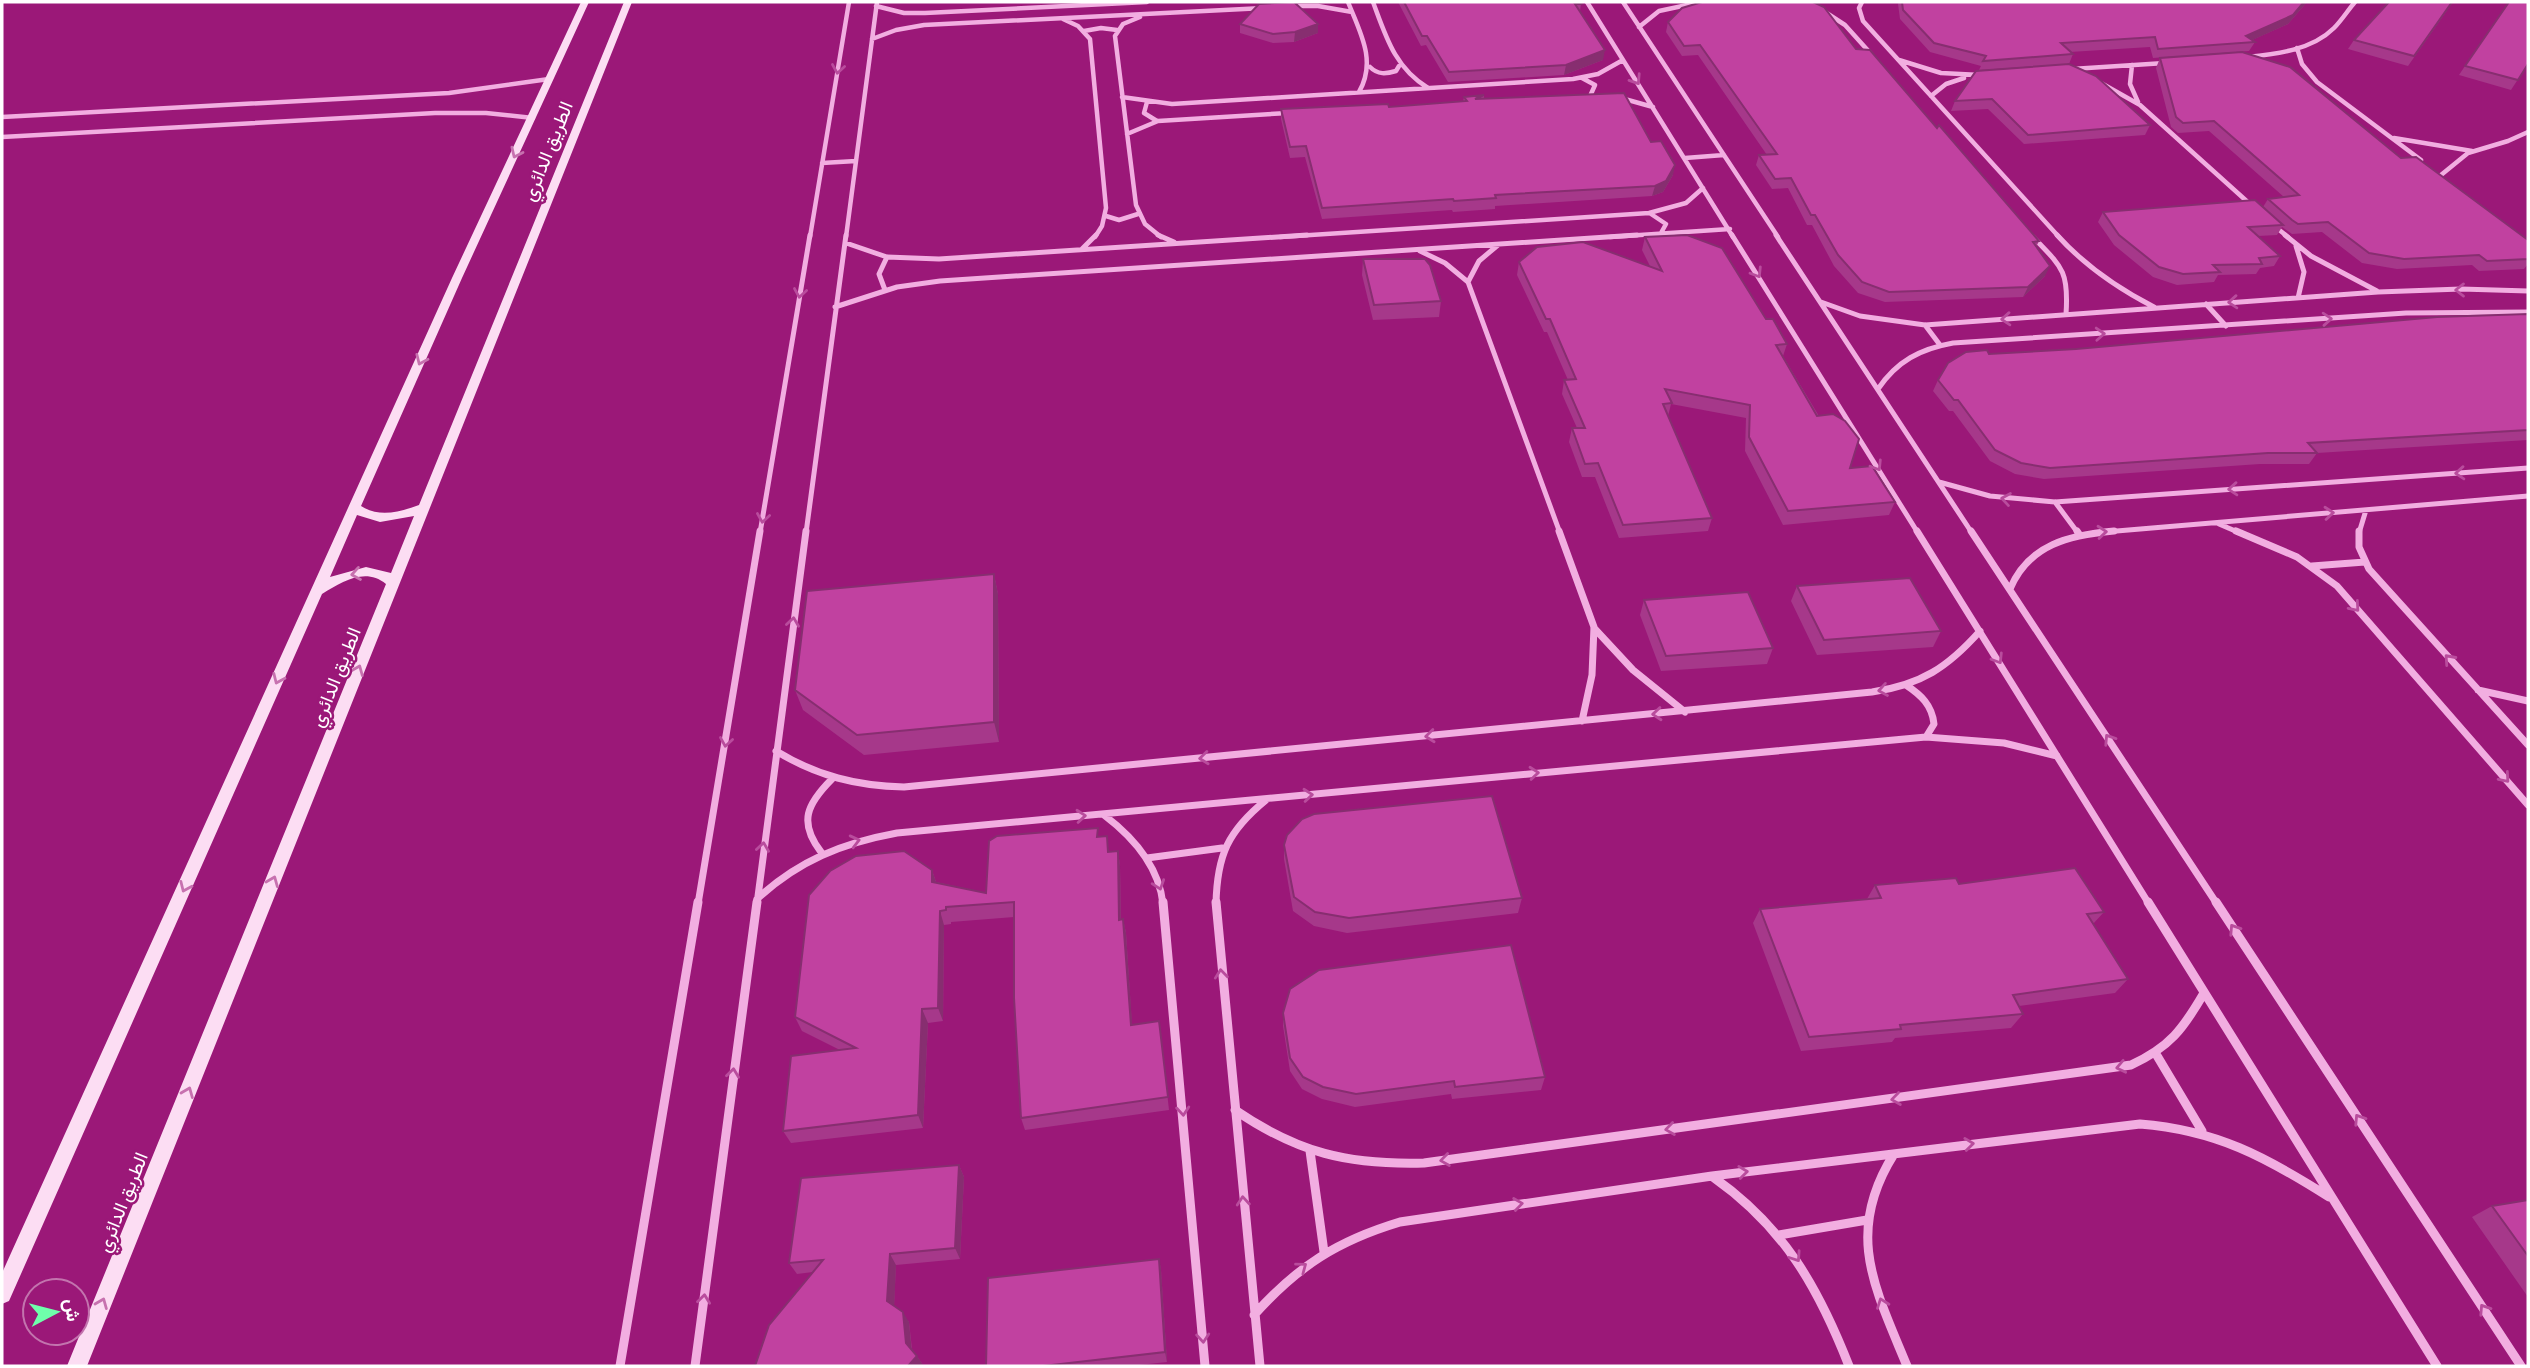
<svg xmlns="http://www.w3.org/2000/svg" width="2530" height="1368" font-family="Barlow,Vazirmatn,sans-serif">
<style>
.lines{fill:none;stroke-linecap:round;stroke-linejoin:round}
.minor-far3{stroke:#f2aee1;stroke-width:4.5}
.minor-far2{stroke:#f2aee1;stroke-width:5}
.minor-far1{stroke:#f2aee1;stroke-width:7}
.minor{stroke:#f2aee1;stroke-width:9}
.secondary{fill:#fcddf3;fill-rule:evenodd}
.wall{fill:#a6388a}
.shaded-wall{fill:#872e70}
.building{fill:#c141a0;stroke:#872e70;stroke-width:2}
.oneway{stroke:#b94c9d}
.oneway2{stroke:#c771af}
.labels{text-anchor:middle;stroke-width:5;stroke-linejoin:round;paint-order:stroke}
.street-label{font-size:19px;fill:#fff;stroke:#9b1878}
</style>
<rect width="100%" height="100%" fill="#9b1878"/>
<g class="lines">
<path class="minor-far3" d="M 1348,2 C 1360,32 1377,61 1359,92
M 1373,2 C 1386,37 1395,68 1428,88
M 1587,2 L 1733,237
M 1623,2 L 1778,237
M 1862,2 L 1859,8 L 1863,21 L 2059,237
M 876,6 L 904,13 L 925,13 L 1147,2
M 1290,6 L 1318,6 L 1352,12
M 1822,10 L 1845,25 L 1872,55
M 1140,17 L 1123,24 L 1115,36 L 1136,205 L 1145,224 L 1161,237
M 1063,19 L 1078,26 L 1090,39 L 1106,208 L 1102,226 L 1095,237
M 1639,27 L 1659,11 L 1701,2
M 1084,31 L 1101,28 L 1117,30
M 872,39 L 896,30 L 924,25 L 1264,8
M 2297,48 L 2302,64 L 2317,82 L 2421,160
M 2247,57 C 2277,54 2312,50 2334,28 C 2342,20 2348,10 2355,2
M 1899,60 L 1941,73 L 1980,75
M 2132,65 L 2130,84 L 2138,102
M 1370,67 C 1378,75 1386,74 1396,71 L 1399,66
M 2072,69 L 2165,63
M 1582,78 L 1595,85 L 1591,94
M 2101,83 L 2140,105 L 2251,205
M 1931,96 L 1946,84 L 1964,78
M 1122,97 L 1172,104 L 1573,79 L 1598,74 L 1623,60
M 1621,98 L 1653,107
M 1147,102 L 1144,113 L 1157,121
M 2,117 L 449,93 L 549,79
M 1127,134 L 1158,121 L 1288,113
M 2,137 L 435,113 L 486,113 L 533,118
M 2394,138 L 2472,151
M 1685,158 L 1724,155
M 822,163 L 856,161
M 2441,175 L 2468,153 L 2508,141 L 2528,132
M 1651,214 L 1666,224 L 1661,233
M 1106,216 L 1119,220 L 1138,214
M 2273,225 L 2288,237
M 810,237 L 849,2
M 846,237 L 877,2
M 1280,237 L 1649,213 L 1686,203 L 1703,188
M 1610,237 L 1730,229"/>
<path class="minor-far2" d="M 1158,235 L 1174,242
M 1732,235 L 1918,533
M 1776,235 L 1972,533
M 2057,235 C 2085,266 2117,288 2154,307
M 2285,235 L 2311,256 L 2377,291
M 2033,237 C 2062,267 2069,271 2066,314
M 846,243 L 887,257 L 939,259 L 1307,235
M 2296,246 L 2304,272 L 2298,298
M 1082,249 L 1096,235
M 1420,251 L 1445,263 L 1468,282 L 1560,533
M 1468,282 L 1479,261 L 1498,245
M 885,290 L 879,274 L 887,257
M 1821,302 L 1860,316 L 1925,325 L 2378,292 L 2461,289 L 2528,291
M 2206,304 L 2226,326
M 835,307 L 897,287 L 940,281 L 1637,235
M 1925,325 L 1940,345
M 1878,389 C 1897,361 1920,349 1953,343 L 2406,313 L 2528,312
M 1939,482 L 1990,496 L 2055,502 L 2528,468
M 2055,502 L 2078,533
M 2219,524 L 2240,533
M 760,533 L 810,235
M 806,533 L 846,235
M 2093,533 L 2528,496
M 2359,533 L 2366,510"/>
<path class="minor-far1" d="M 1559,531 L 1594,627 L 1592,675 L 1582,721
M 1917,531 L 2149,904
M 1971,531 L 2217,904
M 2077,531 L 2079,534
M 2236,531 L 2297,557 L 2337,586 L 2528,805
M 2359,531 L 2359,547 L 2369,569 L 2528,745
M 2312,566 L 2365,562
M 2010,589 C 2029,544 2070,535 2114,531
M 1594,628 L 1633,670 L 1685,712
M 1906,685 C 1921,695 1932,705 1934,724 L 1926,737
M 2478,690 L 2528,701
M 776,751 C 817,776 857,786 904,787 L 1872,692 C 1921,685 1948,667 1980,631
M 1104,815 C 1133,837 1159,866 1163,904
M 821,852 C 798,822 807,804 832,779
M 1147,858 L 1222,848
M 757,899 C 798,861 842,843 897,833 L 1926,737 L 2004,743 L 2057,756
M 698,904 L 760,531
M 757,904 L 806,531
M 1216,904 C 1217,855 1228,831 1266,800"/>
<path class="minor" d="M 1163,902 L 1205,1366
M 1216,902 L 1260,1366
M 2148,902 L 2437,1366
M 2216,902 L 2521,1366
M 2156,1054 L 2202,1131
M 1235,1110 C 1298,1153 1348,1165 1424,1163 L 2131,1065 C 2170,1047 2183,1029 2204,993
M 1310,1151 L 1324,1252
M 1894,1154 C 1844,1233 1875,1288 1907,1366
M 1713,1177 C 1784,1227 1818,1287 1849,1366
M 1779,1235 L 1867,1220
M 1254,1315 C 1298,1266 1337,1241 1400,1222 L 1712,1176 L 2140,1124 C 2216,1130 2266,1157 2329,1197
M 620,1366 L 698,902
M 695,1366 L 757,902"/>
<path class="secondary" d="M 581,2 L 589,2 L 462,278 L 361,506 C 380,518 399,512 419,505 L 624,2 L 632,2 L 87,1366 L 67,1366 L 386,584 C 365,567 342,582 322,594 L 9,1301 L 2,1304 L 2,1273 L 452,278 ZM 357,515 L 380,522 L 414,516 L 391,573 L 366,567 L 330,577 Z"/>
</g>
<path class="wall" d="M 1398,2 L 1579,2 L 1581,4 L 1580,11 L 1603,60 L 1564,75 L 1448,82 L 1426,45 L 1421,46 Z
M 1899,2 L 2307,2 L 2288,24 L 2252,40 L 2255,42 L 2249,51 L 2153,58 L 2150,47 L 2070,52 L 2073,54 L 2069,64 L 1979,70 L 1981,66 L 1930,52 L 1900,19 L 1898,4 Z
M 2453,2 L 2408,66 L 2348,49 L 2354,40 Z
M 1668,22 L 1856,49 L 1937,128 L 2039,241 L 2036,247 L 2045,276 L 2023,297 L 1885,302 L 1858,293 L 1834,266 L 1812,225 L 1807,225 L 1788,188 L 1772,189 L 1756,165 L 1759,155 L 1767,155 L 1698,55 L 1682,56 L 1666,32 Z
M 1240,24 L 1318,24 L 1318,33 L 1294,42 L 1273,43 L 1240,33 Z
M 2160,58 L 2401,158 L 2528,240 L 2528,264 L 2524,269 L 2479,271 L 2472,265 L 2397,269 L 2362,263 L 2322,232 L 2292,234 L 2282,227 L 2277,235 L 2258,236 L 2280,256 L 2274,266 L 2260,268 L 2256,274 L 2218,275 L 2214,282 L 2177,285 L 2153,277 L 2114,245 L 2098,222 L 2103,212 L 2263,207 L 2268,199 L 2284,197 L 2209,131 L 2178,133 L 2171,127 L 2156,68 Z
M 2528,64 L 2511,90 L 2459,75 L 2465,66 Z
M 1976,71 L 2150,125 L 2145,135 L 2024,144 L 1988,109 L 1951,111 L 1955,101 Z
M 1484,95 L 1484,99 L 1651,142 L 1673,175 L 1663,192 L 1652,196 L 1495,206 L 1495,209 L 1453,212 L 1452,210 L 1322,219 L 1305,157 L 1290,158 L 1281,119 L 1281,109 L 1389,107 L 1463,102 L 1464,97 Z
M 1645,237 L 1766,319 L 1787,344 L 1783,356 L 1850,468 L 1895,502 L 1889,515 L 1783,525 L 1745,451 L 1746,418 L 1671,404 L 1668,416 L 1712,518 L 1708,531 L 1619,538 L 1595,477 L 1582,477 L 1569,442 L 1572,428 L 1577,428 L 1562,394 L 1564,380 L 1568,380 L 1547,332 L 1544,332 L 1517,275 L 1519,262 L 1650,266 L 1642,250 Z
M 1363,259 L 1441,301 L 1439,317 L 1373,320 L 1362,275 Z
M 2528,314 L 2528,440 L 2317,453 L 2309,464 L 2260,464 L 2044,479 L 2015,474 L 1990,461 L 1953,411 L 1949,411 L 1933,391 L 1938,380 L 1989,354 L 2076,349 Z
M 994,574 L 998,594 L 999,742 L 864,755 L 803,710 L 795,690 Z
M 1797,586 L 1941,631 L 1933,647 L 1817,655 L 1791,601 Z
M 1644,600 L 1773,648 L 1767,664 L 1661,671 L 1640,615 Z
M 1099,836 L 1110,852 L 1118,851 L 1120,866 L 1121,920 L 1123,919 L 1126,933 L 1132,1025 L 1159,1021 L 1169,1110 L 1025,1130 L 1021,1118 L 1014,917 L 951,922 L 951,924 L 944,925 L 943,1021 L 928,1023 L 923,1128 L 791,1143 L 783,1131 L 840,1050 L 802,1031 L 795,1017 L 932,870 L 936,882 L 986,893 Z
M 1284,845 L 1522,898 L 1518,913 L 1347,933 L 1314,926 L 1293,911 L 1284,859 Z
M 1959,884 L 2104,912 L 2093,924 L 2128,979 L 2115,993 L 2019,1006 L 2023,1014 L 2011,1028 L 1895,1038 L 1892,1042 L 1801,1051 L 1753,923 L 1760,909 L 1867,899 L 1875,885 Z
M 1283,1013 L 1545,1077 L 1541,1090 L 1452,1099 L 1451,1094 L 1355,1107 L 1322,1099 L 1302,1089 L 1290,1071 L 1283,1026 Z
M 959,1165 L 964,1177 L 960,1259 L 896,1265 L 894,1306 L 909,1322 L 912,1349 L 923,1365 L 813,1272 L 797,1274 L 789,1263 Z
M 2528,1200 L 2528,1297 L 2472,1217 L 2492,1206 Z
M 1159,1259 L 1161,1270 L 1167,1362 L 1130,1366 L 986,1366 Z"/>
<path class="shaded-wall" d="M 2304,2 L 2307,2 L 2288,24 L 2248,42 L 2246,36 Z
M 1318,24 L 1318,33 L 1294,42 L 1295,32 Z
M 1605,50 L 1603,60 L 1564,75 L 1566,65 Z
M 1675,165 L 1673,175 L 1663,192 L 1652,196 L 1655,186 Z
M 2050,266 L 2045,276 L 2023,297 L 2028,287 Z
M 994,574 L 998,594 L 999,742 L 994,722 Z
M 1118,851 L 1120,866 L 1121,934 L 1119,920 Z
M 932,870 L 937,885 L 932,882 Z
M 940,911 L 944,925 L 943,1021 L 938,1008 Z
M 1123,919 L 1126,933 L 1133,1038 L 1131,1025 Z
M 922,1009 L 928,1023 L 923,1128 L 918,1115 Z
M 959,1165 L 964,1177 L 960,1259 L 955,1248 Z
M 890,1254 L 896,1265 L 894,1312 L 887,1301 Z
M 1159,1259 L 1161,1270 L 1167,1362 L 1165,1352 Z
M 903,1312 L 909,1322 L 912,1353 L 906,1343 Z
M 917,1356 L 923,1365 L 922,1366 L 908,1366 Z"/>
<path class="building" d="M 1294,2 L 1318,24 L 1295,32 L 1273,34 L 1240,24 L 1259,4 Z
M 1404,2 L 1579,2 L 1581,4 L 1575,4 L 1605,50 L 1566,65 L 1449,72 L 1427,36 L 1422,36 Z
M 1702,2 L 1813,2 L 1824,7 L 1856,49 L 1870,50 L 1937,128 L 1939,125 L 2039,241 L 2033,242 L 2050,266 L 2028,287 L 1889,292 L 1862,282 L 1838,255 L 1815,215 L 1811,215 L 1791,178 L 1775,179 L 1759,155 L 1777,154 L 1700,45 L 1684,46 L 1668,22 L 1682,8 Z
M 1902,2 L 2304,2 L 2293,15 L 2246,36 L 2255,42 L 2158,49 L 2155,37 L 2061,43 L 2073,54 L 1983,61 L 1986,56 L 1934,43 L 1903,10 Z
M 2389,2 L 2452,2 L 2414,56 L 2354,40 Z
M 2509,2 L 2528,2 L 2528,64 L 2518,80 L 2465,66 Z
M 2242,52 L 2290,67 L 2401,158 L 2416,157 L 2528,240 L 2528,259 L 2487,261 L 2479,255 L 2404,259 L 2369,253 L 2328,222 L 2298,224 L 2292,220 L 2268,199 L 2299,195 L 2214,121 L 2183,123 L 2176,117 L 2160,58 Z
M 2069,64 L 2096,76 L 2150,125 L 2028,135 L 1992,99 L 1955,101 L 1976,71 Z
M 1624,93 L 1651,142 L 1661,141 L 1675,165 L 1666,181 L 1655,186 L 1495,195 L 1496,198 L 1454,201 L 1453,199 L 1322,208 L 1306,146 L 1290,147 L 1281,109 L 1388,104 L 1389,107 L 1467,101 L 1464,97 L 1484,95 L 1475,99 Z
M 2255,200 L 2283,225 L 2248,227 L 2280,256 L 2259,258 L 2262,264 L 2213,265 L 2220,272 L 2183,274 L 2159,267 L 2119,235 L 2103,212 Z
M 1687,235 L 1722,248 L 1766,319 L 1773,319 L 1787,344 L 1776,345 L 1817,416 L 1833,414 L 1845,421 L 1859,439 L 1850,468 L 1872,466 L 1895,502 L 1788,511 L 1749,437 L 1750,405 L 1665,389 L 1672,403 L 1663,404 L 1712,518 L 1623,525 L 1598,463 L 1585,464 L 1572,428 L 1585,428 L 1564,380 L 1576,379 L 1550,319 L 1546,319 L 1519,262 L 1537,247 L 1583,242 L 1662,271 L 1645,237 Z
M 1363,259 L 1425,259 L 1430,265 L 1441,301 L 1374,305 Z
M 2528,314 L 2528,430 L 2308,443 L 2317,453 L 2268,453 L 2050,468 L 2021,463 L 1995,450 L 1958,400 L 1954,400 L 1938,380 L 1948,363 L 1966,352 L 1987,350 L 1989,354 L 2076,349 L 2437,317 Z
M 994,574 L 994,722 L 857,735 L 795,690 L 807,591 Z
M 1910,578 L 1941,631 L 1824,640 L 1797,586 Z
M 1748,592 L 1773,648 L 1666,656 L 1644,600 Z
M 1492,796 L 1522,898 L 1349,918 L 1315,912 L 1294,897 L 1284,845 L 1287,835 L 1302,819 L 1314,814 Z
M 1098,828 L 1097,837 L 1107,836 L 1108,852 L 1118,851 L 1119,920 L 1123,919 L 1131,1025 L 1159,1021 L 1168,1097 L 1021,1118 L 1014,998 L 1014,902 L 946,907 L 946,910 L 940,911 L 938,1008 L 922,1009 L 918,1115 L 783,1131 L 791,1056 L 856,1048 L 795,1017 L 809,895 L 830,871 L 856,856 L 904,851 L 932,870 L 932,882 L 986,893 L 989,841 L 997,836 Z
M 2075,868 L 2104,912 L 2087,914 L 2128,979 L 2013,995 L 2023,1014 L 1900,1025 L 1901,1029 L 1809,1037 L 1760,909 L 1881,898 L 1875,885 L 1956,878 L 1959,884 Z
M 1511,945 L 1545,1077 L 1455,1087 L 1454,1081 L 1356,1094 L 1323,1087 L 1303,1077 L 1290,1058 L 1283,1013 L 1290,989 L 1319,970 Z
M 959,1165 L 955,1248 L 890,1254 L 887,1301 L 903,1312 L 906,1343 L 917,1356 L 908,1366 L 755,1366 L 769,1325 L 823,1260 L 789,1263 L 801,1178 Z
M 2528,1200 L 2528,1256 L 2492,1206 Z
M 1159,1259 L 1165,1352 L 1043,1366 L 986,1366 L 988,1278 Z"/>
<defs><path id="oneway-chevron" d="M-2-3.5L2.5 0L-2 3.5" fill="none" stroke-width="1.6" stroke-linecap="round" stroke-linejoin="round" transform="scale(1.75)"/></defs>
<g class="oneway">
<use href="#oneway-chevron" transform="translate(838 69) rotate(99)"/>
<use href="#oneway-chevron" transform="translate(1636 80) rotate(57)"/>
<use href="#oneway-chevron" transform="translate(1757 273) rotate(58)"/>
<use href="#oneway-chevron" transform="translate(2460 290) rotate(-180)"/>
<use href="#oneway-chevron" transform="translate(800 293) rotate(99)"/>
<use href="#oneway-chevron" transform="translate(2233 302) rotate(176)"/>
<use href="#oneway-chevron" transform="translate(2006 319) rotate(176)"/>
<use href="#oneway-chevron" transform="translate(2327 319) rotate(-4)"/>
<use href="#oneway-chevron" transform="translate(2100 334) rotate(-3)"/>
<use href="#oneway-chevron" transform="translate(1877 466) rotate(58)"/>
<use href="#oneway-chevron" transform="translate(2460 473) rotate(176)"/>
<use href="#oneway-chevron" transform="translate(2233 489) rotate(176)"/>
<use href="#oneway-chevron" transform="translate(2006 499) rotate(-171)"/>
<use href="#oneway-chevron" transform="translate(2329 513) rotate(-5)"/>
<use href="#oneway-chevron" transform="translate(763 518) rotate(99)"/>
<use href="#oneway-chevron" transform="translate(2102 532) rotate(-5)"/>
<use href="#oneway-chevron" transform="translate(2355 607) rotate(49)"/>
<use href="#oneway-chevron" transform="translate(793 622) rotate(-82)"/>
<use href="#oneway-chevron" transform="translate(1998 659) rotate(58)"/>
<use href="#oneway-chevron" transform="translate(2449 659) rotate(-132)"/>
<use href="#oneway-chevron" transform="translate(1883 690) rotate(170)"/>
<use href="#oneway-chevron" transform="translate(1657 714) rotate(175)"/>
<use href="#oneway-chevron" transform="translate(1430 736) rotate(174)"/>
<use href="#oneway-chevron" transform="translate(2109 739) rotate(-123)"/>
<use href="#oneway-chevron" transform="translate(726 742) rotate(99)"/>
<use href="#oneway-chevron" transform="translate(1204 758) rotate(174)"/>
<use href="#oneway-chevron" transform="translate(1534 773) rotate(-5)"/>
<use href="#oneway-chevron" transform="translate(2505 778) rotate(49)"/>
<use href="#oneway-chevron" transform="translate(1308 795) rotate(-5)"/>
<use href="#oneway-chevron" transform="translate(1081 816) rotate(-5)"/>
<use href="#oneway-chevron" transform="translate(855 841) rotate(-14)"/>
<use href="#oneway-chevron" transform="translate(763 847) rotate(-82)"/>
<use href="#oneway-chevron" transform="translate(1159 885) rotate(71)"/>
<use href="#oneway-chevron" transform="translate(2234 929) rotate(-123)"/>
<use href="#oneway-chevron" transform="translate(1221 974) rotate(-96)"/>
<use href="#oneway-chevron" transform="translate(2121 1067) rotate(168)"/>
<use href="#oneway-chevron" transform="translate(733 1073) rotate(-83)"/>
<use href="#oneway-chevron" transform="translate(1896 1099) rotate(172)"/>
<use href="#oneway-chevron" transform="translate(1183 1111) rotate(85)"/>
<use href="#oneway-chevron" transform="translate(2359 1119) rotate(-123)"/>
<use href="#oneway-chevron" transform="translate(1670 1129) rotate(172)"/>
<use href="#oneway-chevron" transform="translate(1969 1144) rotate(-7)"/>
<use href="#oneway-chevron" transform="translate(1445 1160) rotate(172)"/>
<use href="#oneway-chevron" transform="translate(1743 1172) rotate(-7)"/>
<use href="#oneway-chevron" transform="translate(1243 1201) rotate(-95)"/>
<use href="#oneway-chevron" transform="translate(1518 1204) rotate(-8)"/>
<use href="#oneway-chevron" transform="translate(1796 1257) rotate(56)"/>
<use href="#oneway-chevron" transform="translate(1302 1267) rotate(-37)"/>
<use href="#oneway-chevron" transform="translate(704 1299) rotate(-83)"/>
<use href="#oneway-chevron" transform="translate(1882 1303) rotate(-110)"/>
<use href="#oneway-chevron" transform="translate(2484 1309) rotate(-123)"/>
<use href="#oneway-chevron" transform="translate(1203 1338) rotate(85)"/>
</g>
<g class="oneway2">
<use href="#oneway-chevron" transform="translate(516 153) rotate(115)"/>
<use href="#oneway-chevron" transform="translate(421 360) rotate(114)"/>
<use href="#oneway-chevron" transform="translate(356 574) rotate(170)"/>
<use href="#oneway-chevron" transform="translate(358 670) rotate(-68)"/>
<use href="#oneway-chevron" transform="translate(278 679) rotate(114)"/>
<use href="#oneway-chevron" transform="translate(273 881) rotate(-68)"/>
<use href="#oneway-chevron" transform="translate(185 887) rotate(114)"/>
<use href="#oneway-chevron" transform="translate(188 1092) rotate(-68)"/>
<use href="#oneway-chevron" transform="translate(102 1303) rotate(-68)"/>
</g>
<g class="labels">
<g class="street-label">
<text transform="translate(547 151) rotate(-68)" y="7">الطريق الدائري</text>
<text transform="translate(335 677) rotate(-68)" y="7">الطريق الدائري</text>
<text transform="translate(122 1202) rotate(-68)" y="7">الطريق الدائري</text>
</g>
</g>
<rect width="2530" height="1368" fill="none" stroke="#ffffff" stroke-width="7"/>
<g transform="translate(56 1312) rotate(83)"><circle r="33" fill="#9b1878" stroke="#c374ae" stroke-width="2"/>
<path d="M0-5L12 26L0 18L-12 26Z" fill="#6fffab"/>
<text y="-10" font-size="19" font-weight="bold" text-anchor="middle" fill="#ffffff">ش</text>
</g>
</svg>
